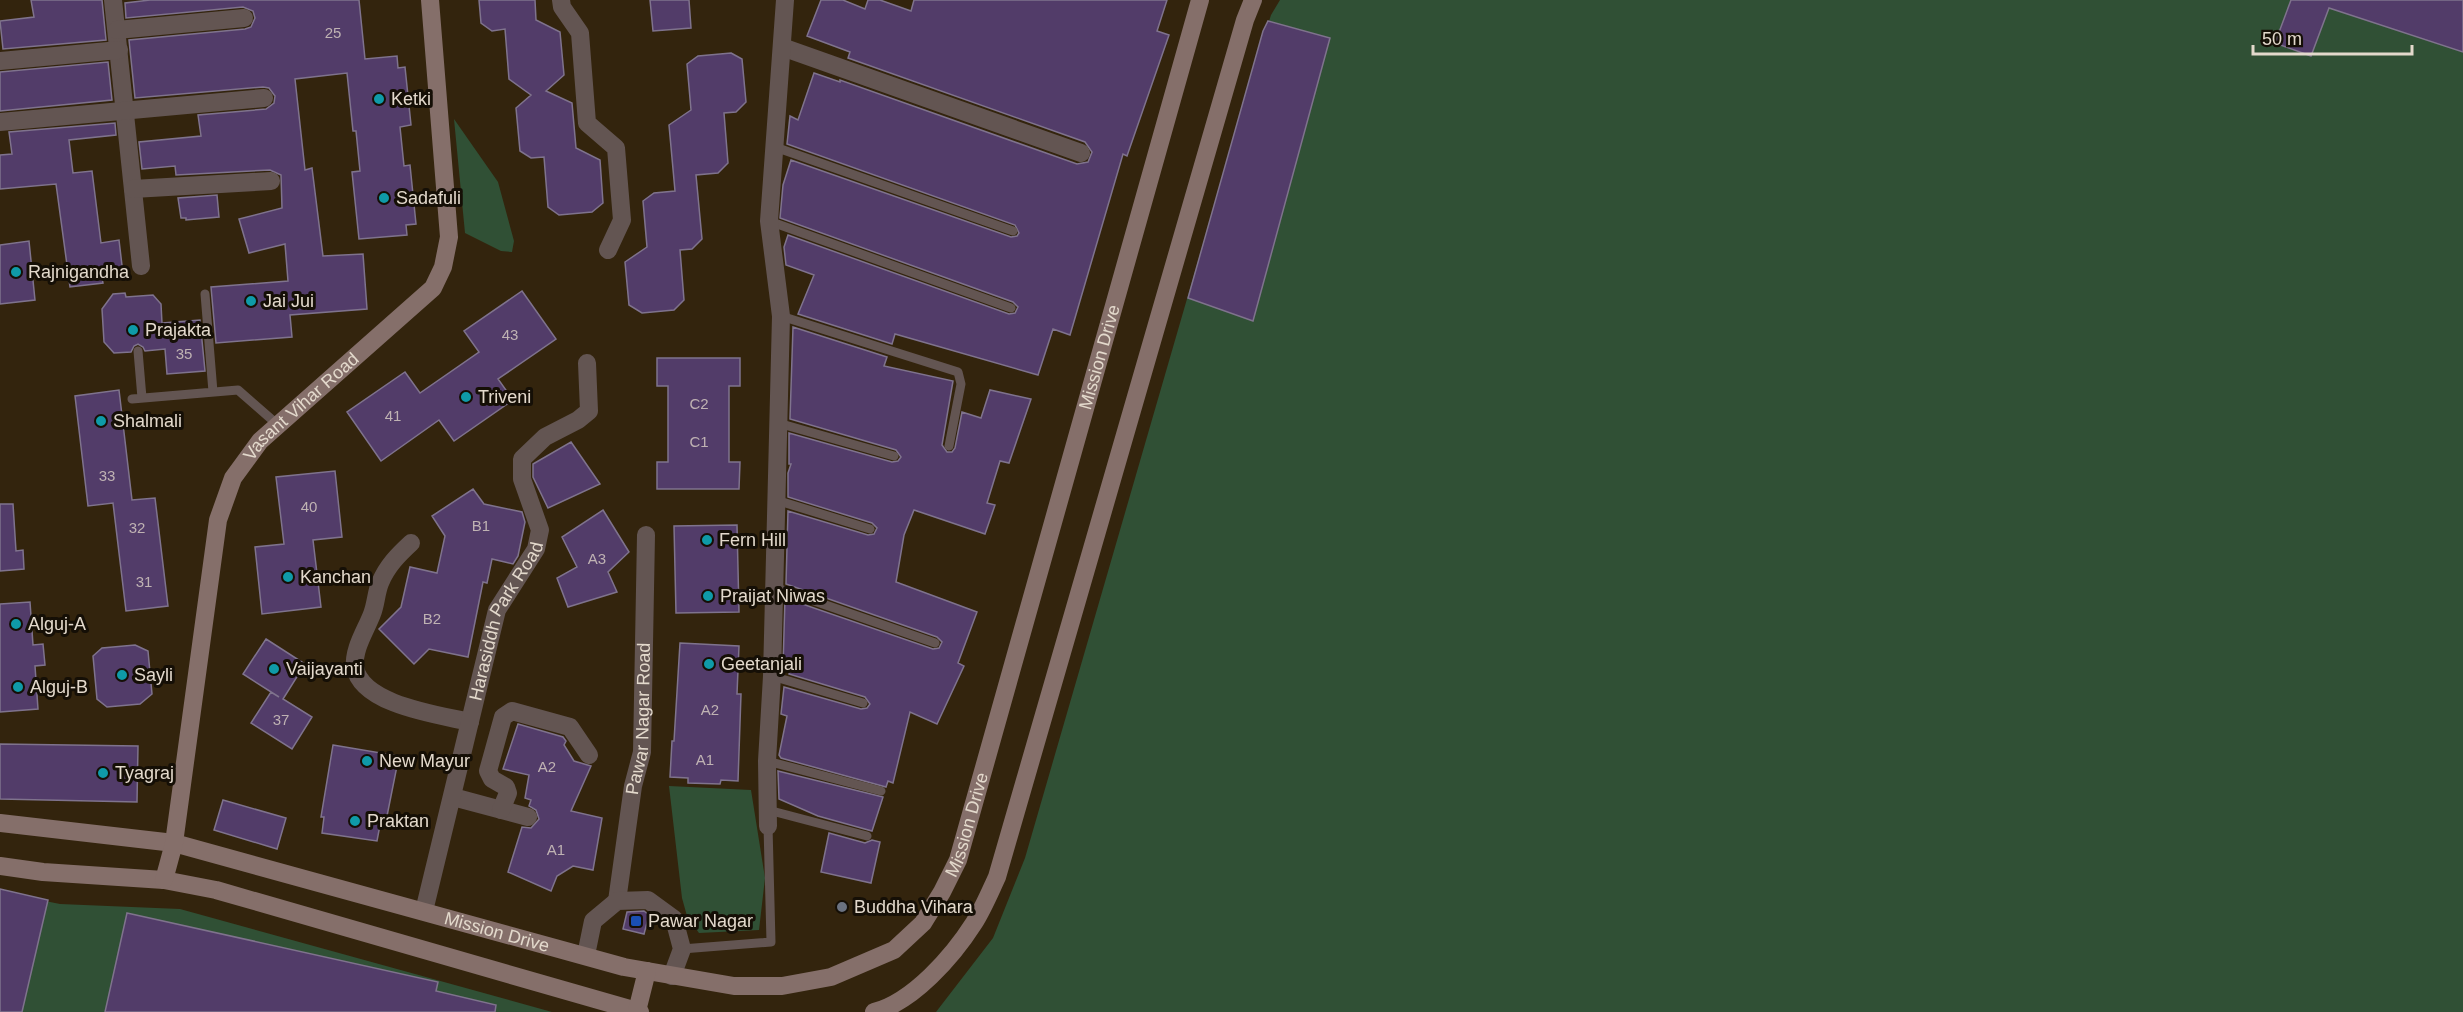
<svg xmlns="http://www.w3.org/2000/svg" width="2463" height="1012" font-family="Helvetica,sans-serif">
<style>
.green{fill:#305035}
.building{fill:#523c69;stroke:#7f738d;stroke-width:1.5}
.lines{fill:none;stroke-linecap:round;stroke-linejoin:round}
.lane{stroke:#635552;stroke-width:9}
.street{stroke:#635552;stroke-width:18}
.secondary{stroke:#856f6a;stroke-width:18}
.culture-dot{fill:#0f9aa8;stroke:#150f06;stroke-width:2}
.worship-dot{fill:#6b7280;stroke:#150f06;stroke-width:2}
.transit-dot{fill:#1a4fb4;stroke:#150f06;stroke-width:2}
.labels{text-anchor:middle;stroke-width:6;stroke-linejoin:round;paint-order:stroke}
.number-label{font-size:15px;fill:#bfb2b3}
.poi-label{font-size:18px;fill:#e3d9cc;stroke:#150f06;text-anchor:start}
.street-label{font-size:18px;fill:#e3d9cc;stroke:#150f06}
</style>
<rect width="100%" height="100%" fill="#33240d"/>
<path class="green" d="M 1280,0 L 2463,0 L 2463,1012 L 936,1012 L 993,938 L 1025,858 L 1251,78 L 1271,15 Z
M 454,119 L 498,182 L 514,241 L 512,252 L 501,251 L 465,233 Z
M 669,786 L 751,790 L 765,878 L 759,930 L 699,933 L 687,916 L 682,898 Z
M 0,892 L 60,904 L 180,909 L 552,1012 L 0,1012 Z"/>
<path class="building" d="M 31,0 L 102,0 L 106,40 L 3,49 L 0,21 L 34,17 Z
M 150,0 L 359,0 L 365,59 L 397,56 L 398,68 L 405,67 L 411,125 L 400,127 L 404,166 L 410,165 L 416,224 L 406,225 L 407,235 L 359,239 L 352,172 L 360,171 L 356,131 L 353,131 L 347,73 L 295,79 L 305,170 L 312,168 L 323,256 L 363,254 L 367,309 L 290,315 L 292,337 L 216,343 L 211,287 L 288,281 L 285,244 L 249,253 L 239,219 L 282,208 L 281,175 L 270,170 L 176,175 L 175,166 L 142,169 L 139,142 L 201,136 L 198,115 L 266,109 L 274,103 L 275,96 L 269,88 L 263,87 L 135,98 L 129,40 L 245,29 L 251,27 L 255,18 L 253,11 L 243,7 L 126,18 L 125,3 Z
M 479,0 L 535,0 L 536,20 L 560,32 L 564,75 L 546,91 L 572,103 L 576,148 L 600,160 L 603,203 L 592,212 L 559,215 L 548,207 L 544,157 L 531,158 L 520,151 L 516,108 L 531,95 L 509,79 L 505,29 L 492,31 L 481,23 Z
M 650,0 L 689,0 L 691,28 L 653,31 Z
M 821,0 L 843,0 L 865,9 L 868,0 L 880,0 L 911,11 L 914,0 L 1167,0 L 1157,31 L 1169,35 L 1127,156 L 1123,154 L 1070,335 L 1053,329 L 1038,375 L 895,334 L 892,344 L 798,314 L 814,275 L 786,265 L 784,247 L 788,235 L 1009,314 L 1015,313 L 1018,307 L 1013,302 L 780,218 L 783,185 L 791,160 L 1011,237 L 1017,236 L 1019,233 L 1015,225 L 787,144 L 790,116 L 798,120 L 814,73 L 840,82 L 840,80 L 1077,164 L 1088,162 L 1092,152 L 1085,142 L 848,58 L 850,52 L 807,36 Z
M 2291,0 L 2463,0 L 2463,52 L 2329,8 L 2311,56 L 2275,43 Z
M 1268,21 L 1330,38 L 1253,321 L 1188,298 L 1263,31 Z
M 731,53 L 742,59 L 746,102 L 736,112 L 724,113 L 728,163 L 718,173 L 696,175 L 702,239 L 692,249 L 680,250 L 684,300 L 674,310 L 642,313 L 629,305 L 625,262 L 647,247 L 643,201 L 654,193 L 675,191 L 669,125 L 691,110 L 687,64 L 698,56 Z
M 108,62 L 112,100 L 0,111 L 0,72 Z
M 115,123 L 116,135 L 69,140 L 73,173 L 92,171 L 101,243 L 119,240 L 123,274 L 102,278 L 103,283 L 70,287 L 56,184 L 0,189 L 0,155 L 12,154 L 9,132 Z
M 217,195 L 219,217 L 186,220 L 186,218 L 181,218 L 178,198 Z
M 29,241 L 35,300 L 0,304 L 0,245 Z
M 522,291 L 556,339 L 498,379 L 513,400 L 454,441 L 439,420 L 381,461 L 347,412 L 405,372 L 420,393 L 479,352 L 464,331 Z
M 125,293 L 126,297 L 153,295 L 161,304 L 162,323 L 200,320 L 205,371 L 167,374 L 165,349 L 145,351 L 143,347 L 138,344 L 134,346 L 131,352 L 114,353 L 104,342 L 102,309 L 113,294 Z
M 793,327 L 887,357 L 884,366 L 953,381 L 942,445 L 947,452 L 952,452 L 955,448 L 962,412 L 981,418 L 990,390 L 1031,399 L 1009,463 L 1000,461 L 987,503 L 995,505 L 985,534 L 914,510 L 904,535 L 896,582 L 977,612 L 958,663 L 964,666 L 937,724 L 910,712 L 893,783 L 888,781 L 886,787 L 781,758 L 779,755 L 787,716 L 781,714 L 784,687 L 861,709 L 867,708 L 870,704 L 865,697 L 789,674 L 790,670 L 783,667 L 785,598 L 933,649 L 939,648 L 942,642 L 937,637 L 786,584 L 788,511 L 868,535 L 874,534 L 877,528 L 872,523 L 788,497 L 788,473 L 791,464 L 789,464 L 789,433 L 892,462 L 898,461 L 901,457 L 896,450 L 790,419 Z
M 657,358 L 740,358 L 740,386 L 729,386 L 729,462 L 740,462 L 739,489 L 657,489 L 657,462 L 668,462 L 668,386 L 657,386 Z
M 119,390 L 132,500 L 155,498 L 168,606 L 126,611 L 113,503 L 88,506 L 75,396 Z
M 571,442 L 600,484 L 548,508 L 533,477 L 533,464 Z
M 335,471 L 342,537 L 313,540 L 321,607 L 262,614 L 255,547 L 284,544 L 276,477 Z
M 473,489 L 484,504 L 522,512 L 525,522 L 518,556 L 513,564 L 492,559 L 487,583 L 483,582 L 468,657 L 429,649 L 414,664 L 379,629 L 401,607 L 410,567 L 437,573 L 445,536 L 432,516 Z
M 0,504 L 13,504 L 16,551 L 23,550 L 24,569 L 0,571 Z
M 603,510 L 629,552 L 608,572 L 617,592 L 568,607 L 557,578 L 577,567 L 562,537 Z
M 737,525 L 739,612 L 676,613 L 674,526 Z
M 30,602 L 33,645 L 43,644 L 45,665 L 35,666 L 38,709 L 0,712 L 0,604 Z
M 266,639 L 305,664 L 283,699 L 312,717 L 292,749 L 251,723 L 271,692 L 279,697 L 243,674 Z
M 680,643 L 739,646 L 737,694 L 741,694 L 738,781 L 721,780 L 720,784 L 688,783 L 688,778 L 670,777 L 672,741 L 674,741 Z
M 135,645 L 148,651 L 152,694 L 140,704 L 107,707 L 97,699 L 93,656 L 102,648 Z
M 518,724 L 563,737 L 566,741 L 564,745 L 574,761 L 591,766 L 571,811 L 602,818 L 593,870 L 573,866 L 557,876 L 551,891 L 508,872 L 522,827 L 531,828 L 539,819 L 536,810 L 529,806 L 531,800 L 525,798 L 529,775 L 503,769 Z
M 0,744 L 138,746 L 137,802 L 0,799 Z
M 333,745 L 399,756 L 385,826 L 380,825 L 377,841 L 322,833 L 324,817 L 321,817 Z
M 778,771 L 883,797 L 872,831 L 818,816 L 779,799 Z
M 223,800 L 286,818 L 277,849 L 214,830 Z
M 829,833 L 865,843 L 872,840 L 880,842 L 871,883 L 821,872 Z
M 0,889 L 48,900 L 22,1012 L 0,1012 Z
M 644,911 L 649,915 L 644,934 L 623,929 L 627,912 Z
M 127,913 L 438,982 L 436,991 L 496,1005 L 495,1012 L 105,1012 Z"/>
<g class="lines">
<path class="lane" d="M 775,147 L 1013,231
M 769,221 L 1011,308
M 205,294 L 213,392
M 781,316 L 958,372 L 961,384 L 949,446
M 138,351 L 142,398
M 132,399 L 238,390 L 278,425
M 778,423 L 894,456
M 776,500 L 870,529
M 774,587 L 935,643
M 772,676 L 863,703
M 767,761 L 881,791
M 768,810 L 867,836
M 682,949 L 771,942 L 768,826"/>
<g class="street">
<path d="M 113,0 L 141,266"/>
<path d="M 561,0 L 562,7 L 580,33 L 587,123 L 616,148 L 622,220 L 608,250"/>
<path d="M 117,30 L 244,18"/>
<path d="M 782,47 L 1081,153"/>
<path d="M 0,61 L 119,50"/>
<path d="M 0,122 L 264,98"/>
<path d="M 133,189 L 271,181"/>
<path d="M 411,543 C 398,555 387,566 380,583 C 376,593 376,604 372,614 C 366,630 353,649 355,667 C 361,705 440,715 470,722"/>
<path d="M 453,797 L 528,817"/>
<path d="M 501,810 L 508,793 L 506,787 L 492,779 L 488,771 L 503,717 L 512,711 L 570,727 L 589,755"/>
<path d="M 768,826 L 767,761 L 772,676 L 781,316 L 769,221 L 785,0"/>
<path id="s1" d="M 617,901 L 633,786 L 642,752 L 646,535"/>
<path id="s2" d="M 424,911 L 497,610 L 536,549 L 540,530 L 522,479 L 522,459 L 545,437 L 578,420 L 589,411 L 587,363"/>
<path d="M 586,955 L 593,921 L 617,901 L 648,900 L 674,919 L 682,949 L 672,976"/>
</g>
<g class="secondary">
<path id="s3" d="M 0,823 L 174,843 L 624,967 L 734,986 L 782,986 L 831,977 L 894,950 L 923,923 L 942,892 L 958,860 L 1200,0"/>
<path d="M 0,866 L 43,872 L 164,880 L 216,890 L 640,1012"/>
<path id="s4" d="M 164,880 L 174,843 L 218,520 L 233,478 L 260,441 L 433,288 L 443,267 L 449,237 L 430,0"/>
<path d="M 637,1011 L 647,971"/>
<path d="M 874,1012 C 913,1002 953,956 974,923 C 983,909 990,892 997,877 L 1245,20 L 1253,0"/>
</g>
</g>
<g class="culture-dot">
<circle cx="379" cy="99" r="6"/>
<circle cx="384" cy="198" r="6"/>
<circle cx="16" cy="272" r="6"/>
<circle cx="251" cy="301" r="6"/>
<circle cx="133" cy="330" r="6"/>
<circle cx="466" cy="397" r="6"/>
<circle cx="101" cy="421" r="6"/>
<circle cx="707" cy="540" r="6"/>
<circle cx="288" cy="577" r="6"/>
<circle cx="708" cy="596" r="6"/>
<circle cx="16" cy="624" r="6"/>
<circle cx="709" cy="664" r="6"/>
<circle cx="274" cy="669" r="6"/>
<circle cx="122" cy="675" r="6"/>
<circle cx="18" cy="687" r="6"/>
<circle cx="367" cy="761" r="6"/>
<circle cx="103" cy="773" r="6"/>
<circle cx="355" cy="821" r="6"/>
</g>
<circle class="worship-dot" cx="842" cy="907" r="6"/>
<rect class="transit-dot" x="630" y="915" width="12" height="12" rx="3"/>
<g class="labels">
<g class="number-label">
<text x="333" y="38">25</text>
<text x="510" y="340">43</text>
<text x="184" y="359">35</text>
<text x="699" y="409">C2</text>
<text x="393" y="421">41</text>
<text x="699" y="447">C1</text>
<text x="107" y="481">33</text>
<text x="309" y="512">40</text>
<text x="481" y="531">B1</text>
<text x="137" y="533">32</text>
<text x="597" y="564">A3</text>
<text x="144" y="587">31</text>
<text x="432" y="624">B2</text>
<text x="710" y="715">A2</text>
<text x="281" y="725">37</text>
<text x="705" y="765">A1</text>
<text x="547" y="772">A2</text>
<text x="556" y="855">A1</text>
</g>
<g class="poi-label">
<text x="391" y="105">Ketki</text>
<text x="396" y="204">Sadafuli</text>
<text x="28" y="278">Rajnigandha</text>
<text x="263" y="307">Jai Jui</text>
<text x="145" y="336">Prajakta</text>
<text x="478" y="403">Triveni</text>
<text x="113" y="427">Shalmali</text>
<text x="719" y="546">Fern Hill</text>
<text x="300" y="583">Kanchan</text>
<text x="720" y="602">Praijat Niwas</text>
<text x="28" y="630">Alguj-A</text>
<text x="721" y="670">Geetanjali</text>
<text x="286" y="675">Vaijayanti</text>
<text x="134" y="681">Sayli</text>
<text x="30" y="693">Alguj-B</text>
<text x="379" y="767">New Mayur</text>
<text x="115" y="779">Tyagraj</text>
<text x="367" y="827">Praktan</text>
<text x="854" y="913">Buddha Vihara</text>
<text x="648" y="927">Pawar Nagar</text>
</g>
<g class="street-label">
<text dy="6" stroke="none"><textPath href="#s3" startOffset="1554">Mission Drive</textPath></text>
<text dy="6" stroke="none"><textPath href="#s4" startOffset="508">Vasant Vihar Road</textPath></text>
<text dy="6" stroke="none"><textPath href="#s2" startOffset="303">Harasiddh Park Road</textPath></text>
<text dy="6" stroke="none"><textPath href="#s1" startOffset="184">Pawar Nagar Road</textPath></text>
<text dy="6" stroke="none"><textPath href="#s3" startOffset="1068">Mission Drive</textPath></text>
<text dy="6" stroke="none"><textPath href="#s3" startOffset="510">Mission Drive</textPath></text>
</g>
</g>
<path d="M2253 45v9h159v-9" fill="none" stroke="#e3d9cc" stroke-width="3"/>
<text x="2262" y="45" font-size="18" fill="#e3d9cc" stroke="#150f06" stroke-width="4.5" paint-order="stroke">50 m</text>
</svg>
